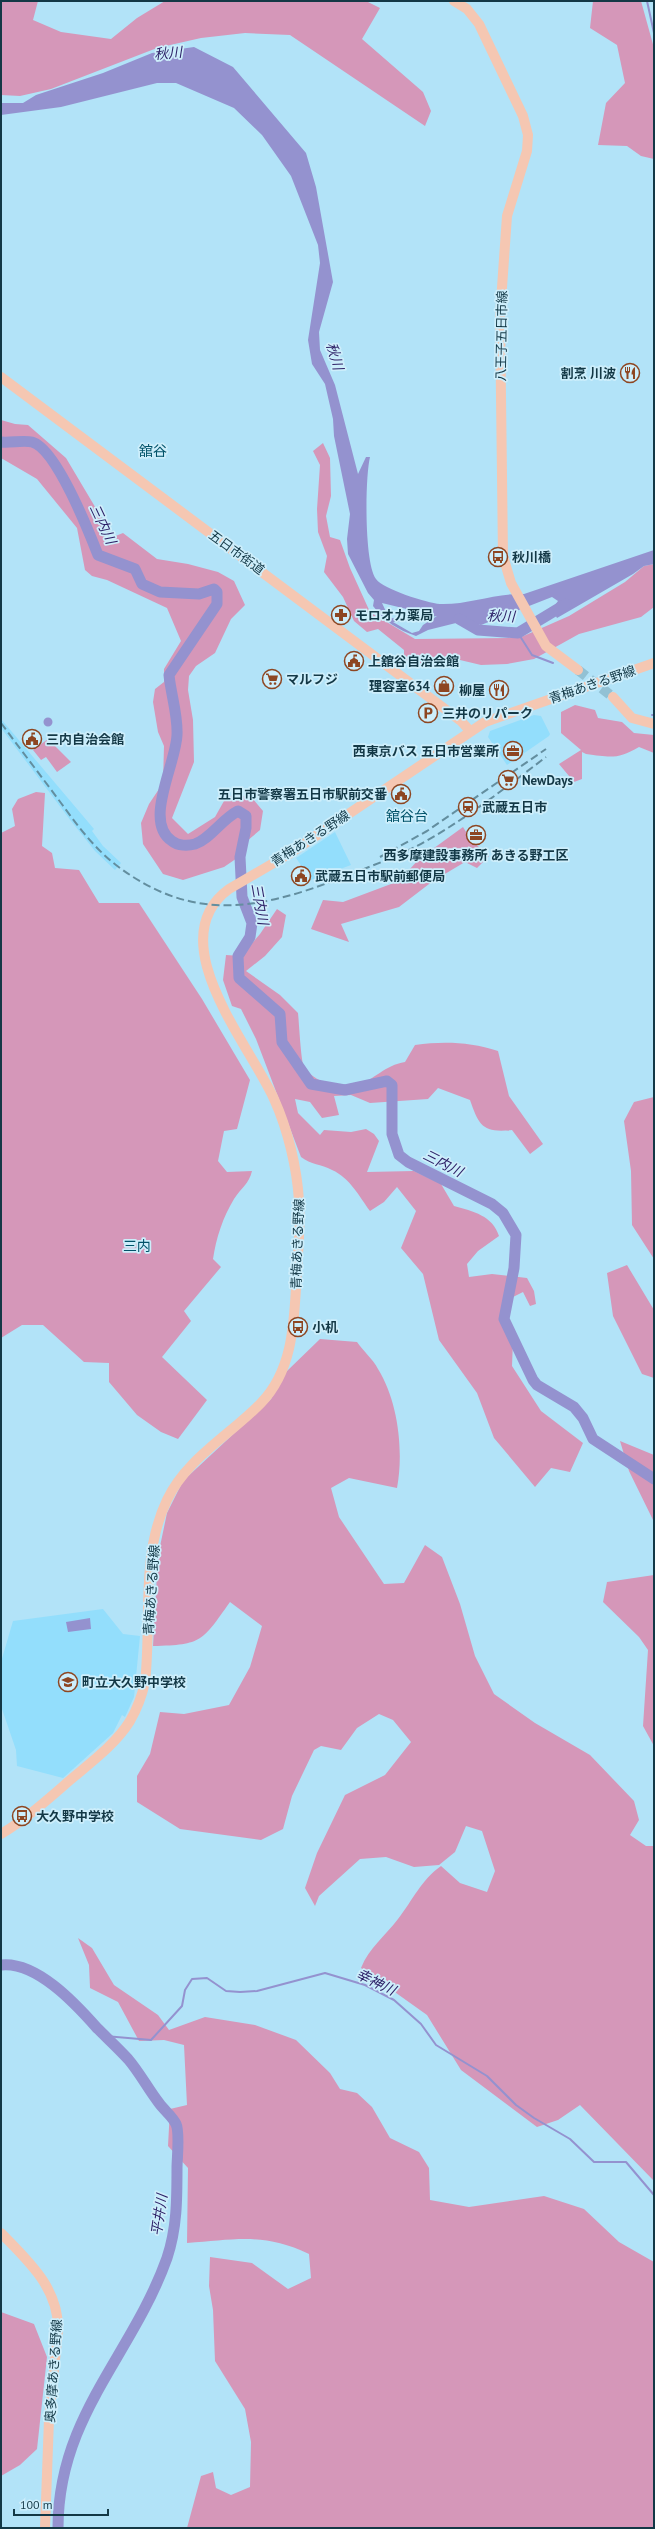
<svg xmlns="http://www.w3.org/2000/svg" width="655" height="2529" font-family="'PT Sans','Noto Sans JP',sans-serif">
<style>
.built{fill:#93defc}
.green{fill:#d597b9}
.water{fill:#9492cf;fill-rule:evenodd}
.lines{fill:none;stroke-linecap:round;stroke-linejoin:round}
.stream{stroke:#9492cf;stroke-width:2}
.river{stroke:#9492cf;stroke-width:11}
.major-tunnel{stroke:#92c1d4;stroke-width:10;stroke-dasharray:10 5;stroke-linecap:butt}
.major{stroke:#f5c7b2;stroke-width:10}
.rail{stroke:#638e9f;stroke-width:2;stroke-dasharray:8 4;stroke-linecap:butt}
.labels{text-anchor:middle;stroke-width:3.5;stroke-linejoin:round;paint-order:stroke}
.street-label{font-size:13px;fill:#133846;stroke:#cdeefb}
.poi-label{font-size:13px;font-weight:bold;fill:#133846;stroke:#cdeefb;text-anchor:start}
.water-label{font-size:14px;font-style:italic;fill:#2b1e65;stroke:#cdeefb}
.neighbourhood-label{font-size:14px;fill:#015269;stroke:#cdeefb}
</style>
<rect width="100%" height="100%" fill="#b2e3f8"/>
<path class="built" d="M 534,715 L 541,716 L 550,734 L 549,736 L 507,765 L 488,737 L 490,731 Z
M 1,719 L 94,829 L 92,831 L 103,846 L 121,863 L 115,870 L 95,851 L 71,821 L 1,728 Z
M 335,832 L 351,865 L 311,880 L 296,858 Z
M 103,1609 L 123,1634 L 140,1636 L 134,1697 L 125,1717 L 122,1715 L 113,1733 L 63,1778 L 17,1766 L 16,1750 L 1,1706 L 1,1662 L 13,1621 Z"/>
<path class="green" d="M 1,1 L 38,1 L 33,20 L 61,32 L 111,39 L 137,18 L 165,1 L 366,1 L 380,8 L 362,39 L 423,92 L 431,111 L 425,126 L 290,35 L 245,33 L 201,38 L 157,48 L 51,89 L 20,96 L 1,95 Z
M 593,1 L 641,1 L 654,48 L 654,159 L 641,156 L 627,146 L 598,145 L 606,103 L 625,83 L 617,45 L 590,28 Z
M 1,420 L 15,424 L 28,425 L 66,458 L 113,537 L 123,533 L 157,559 L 188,564 L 218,572 L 234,581 L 245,605 L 231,619 L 215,653 L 196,666 L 189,676 L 188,690 L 193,720 L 194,762 L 172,818 L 188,834 L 215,817 L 224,801 L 235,793 L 253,799 L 263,811 L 260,830 L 247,841 L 246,852 L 224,867 L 183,880 L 163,874 L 143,844 L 141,823 L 149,804 L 163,783 L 164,746 L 158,732 L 153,702 L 155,689 L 164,682 L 164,669 L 181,641 L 167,608 L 107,580 L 92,576 L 85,570 L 77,528 L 37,479 L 1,458 Z
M 323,443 L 330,458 L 331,496 L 326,516 L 330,537 L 340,540 L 350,568 L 370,612 L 415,639 L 519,638 L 569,616 L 625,582 L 644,566 L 654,564 L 654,607 L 641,617 L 579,634 L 534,659 L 507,664 L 481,665 L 460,660 L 428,665 L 404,660 L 404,650 L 378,629 L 367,632 L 354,621 L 343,597 L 324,572 L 327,556 L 318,532 L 317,509 L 320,465 L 313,451 Z
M 575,705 L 595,710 L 598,718 L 622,722 L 634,733 L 654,735 L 654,753 L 639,747 C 617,760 610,757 586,754 L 582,752 L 582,779 L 574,782 L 559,764 L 581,750 L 561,733 L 561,712 Z
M 48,739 L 71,762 L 57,772 L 46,757 L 41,760 L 33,750 Z
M 36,792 L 45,793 L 42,846 L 52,853 L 55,868 L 79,870 L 99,903 L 139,903 L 202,999 L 250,1080 L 237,1129 L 224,1131 L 218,1161 L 227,1172 L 252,1171 C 249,1184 241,1188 234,1199 C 223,1217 216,1238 213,1259 L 221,1267 L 184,1311 L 191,1321 L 162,1357 L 207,1400 L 178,1439 L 161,1432 L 137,1415 L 109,1382 L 109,1363 L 84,1362 L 43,1325 L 22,1325 L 1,1338 L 1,833 L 15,826 L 12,809 L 18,799 Z
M 463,827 L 471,840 L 489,856 L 477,868 L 465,862 L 433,881 L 399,907 L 341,924 L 349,942 L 311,929 L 323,900 L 343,902 L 399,881 L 419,859 Z
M 277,909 L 286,915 L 282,937 L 265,956 L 246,971 L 280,995 L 298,1013 C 299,1022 301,1062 304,1067 C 313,1081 341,1092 356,1086 C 374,1080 385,1065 405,1062 L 415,1045 C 444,1041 470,1042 498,1051 L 509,1096 L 543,1144 L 530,1154 L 512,1130 C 483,1133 479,1126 470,1100 L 438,1088 L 428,1099 L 370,1103 L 351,1095 L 334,1096 L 339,1115 L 322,1118 L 310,1102 L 295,1099 L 298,1113 L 320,1135 L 324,1130 L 351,1132 L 366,1129 L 374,1134 L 379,1141 L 367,1172 L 414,1171 L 441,1184 L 454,1206 C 473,1211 493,1216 499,1236 L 478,1251 L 467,1264 L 469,1277 L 492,1274 L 527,1278 L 534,1291 L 536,1304 L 530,1306 L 523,1292 L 505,1301 L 513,1340 L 512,1366 L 541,1411 L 583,1443 L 570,1472 L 551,1468 L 535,1487 L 494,1438 L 477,1393 L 439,1340 L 423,1274 L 401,1248 L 416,1211 L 397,1187 L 384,1202 L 370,1211 C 359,1196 350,1178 332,1170 C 321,1164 311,1165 301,1157 L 256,1039 L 241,1009 L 232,1006 L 223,980 L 226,955 L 241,956 L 260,934 Z
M 654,1097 L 654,1259 L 632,1225 L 631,1171 L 624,1121 L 634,1102 Z
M 627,1265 L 654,1310 L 654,1378 L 642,1374 L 613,1316 L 607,1273 Z
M 320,1339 L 357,1342 C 363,1351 373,1359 378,1369 C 398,1401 404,1451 397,1488 L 349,1478 L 331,1488 L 339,1517 L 384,1584 L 404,1583 L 425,1545 L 442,1557 L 460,1604 L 475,1656 L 494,1694 L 535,1723 L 590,1755 L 634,1801 L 639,1820 L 630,1835 L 646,1846 L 654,1846 L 654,2181 L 580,2105 L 558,2120 L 537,2127 L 461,2070 L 427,2015 L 361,1968 C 369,1948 385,1936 398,1919 C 413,1900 421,1880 441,1866 L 460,1883 L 487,1892 L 495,1871 L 482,1831 L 466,1826 L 455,1852 L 439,1865 L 414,1867 L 386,1857 L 360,1859 L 319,1896 L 315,1906 L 305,1888 L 317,1853 L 345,1795 L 385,1775 L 411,1742 L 393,1720 L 379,1714 L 357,1728 L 341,1750 L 321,1746 L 314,1750 L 292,1796 L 283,1829 L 261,1840 L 180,1829 L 137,1802 L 137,1776 L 150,1754 L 160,1712 L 184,1714 L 229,1705 L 250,1667 L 262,1626 L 230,1602 C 202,1641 203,1645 153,1646 L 158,1556 L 167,1513 L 183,1481 L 271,1399 L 286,1372 Z
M 620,1441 L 654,1455 L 654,1522 L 629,1471 Z
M 654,1575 L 654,1746 L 643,1726 L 648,1650 L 639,1637 L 603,1602 L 607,1582 Z
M 78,1938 L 92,1948 L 114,1985 L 158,2015 L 169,2030 L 205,2017 L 255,2025 L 296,2040 L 330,2073 L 340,2089 L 357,2093 L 372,2107 L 390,2138 L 419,2152 L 429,2168 L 430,2200 L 469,2207 L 544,2196 L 584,2209 L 619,2242 L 654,2262 L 654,2528 L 187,2528 L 201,2476 L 213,2472 L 216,2488 L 231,2495 L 250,2487 L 251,2442 L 245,2409 L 215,2361 L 213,2310 L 209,2286 L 210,2257 L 252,2263 L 288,2289 L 311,2278 L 309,2254 C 263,2232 235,2240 187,2243 L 188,2168 L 168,2146 L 170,2109 L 187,2105 L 184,2045 L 164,2040 L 139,2041 L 118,2002 L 90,1988 L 89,1965 Z
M 1,2312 L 34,2324 L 47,2357 L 37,2449 L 20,2465 L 1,2476 Z"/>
<path class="water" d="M 194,47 L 233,67 L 306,153 L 316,187 L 333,282 L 319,332 L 320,350 L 335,385 L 358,474 L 366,457 L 370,457 C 365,477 364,563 376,579 C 383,589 427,603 440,604 C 468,605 495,593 524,594 L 654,550 L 654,564 L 644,566 L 633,574 L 557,618 L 552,609 L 558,601 L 552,597 L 481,625 L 460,622 L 428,630 L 416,636 C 398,630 384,621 373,606 L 374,600 L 368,593 L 348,554 L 347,539 L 350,514 L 334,436 L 333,419 L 325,384 L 312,364 L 308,340 L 320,263 L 318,245 L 291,176 L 262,135 L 234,108 L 176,83 L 157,83 L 61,107 L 1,115 L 1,103 L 23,103 L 36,95 L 103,73 L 152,53 ZM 382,603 L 423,613 L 408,619 L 389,618 ZM 437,616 L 423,625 L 419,631 L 412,633 L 393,622 Z
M43.5 722a4.5 4.5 0 1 1 9 0a4.5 4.5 0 1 1-9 0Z
M 90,1618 L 91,1629 L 68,1632 L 66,1622 Z"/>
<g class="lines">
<path class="stream" d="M 647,1 L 654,33
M 518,633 L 532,655 L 553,663
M 652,715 L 654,715
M 105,2036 L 151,2040 L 182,2006 L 185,1990 L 192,1979 L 207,1978 L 226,1991 L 240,1992 L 257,1991 L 325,1973 L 365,1985 L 394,2000 L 421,2024 L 436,2045 L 487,2076 L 516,2105 L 534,2118 L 570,2139 L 594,2162 L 626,2162 L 654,2195"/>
<path class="river" d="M 1,442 C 11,443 23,440 32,442 C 56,448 89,532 98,555 L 135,569 L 142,584 L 160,592 L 199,594 L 214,589 L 217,592 L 217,604 L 169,675 C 171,695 178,715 177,735 C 176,764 143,822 172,841 C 178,846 188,846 195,844 C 210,839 222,819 238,811 L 246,816 L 246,828 L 240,857 L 242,897 L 252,923 L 250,937 L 238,956 L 239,978 L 280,1014 L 282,1042 L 311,1084 L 345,1090 L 387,1081 L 392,1085 L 392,1134 L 399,1155 L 408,1162 L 492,1204 L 503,1213 L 516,1235 L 514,1268 L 504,1319 L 533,1380 L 537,1385 L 574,1407 L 583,1418 L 593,1439 L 654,1479
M 459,619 L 478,630 L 518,633 L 566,604
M 1,1965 C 36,1961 75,2003 97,2028 C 107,2038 118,2048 128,2059 C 140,2073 148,2089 159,2103 C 164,2110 173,2117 176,2124 C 180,2132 177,2158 177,2168 C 177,2199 177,2228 167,2258 C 132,2356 58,2416 58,2528"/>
<path class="major-tunnel" d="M 578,670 L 613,697"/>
<path class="major" d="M 454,1 L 467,9 L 479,24 L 523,116 L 528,135 L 527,151 L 507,216 L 500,316 L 503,556 L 511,583 L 546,646 L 578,670
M 1,377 L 461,721 L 470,731
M 613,697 L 632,718 L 654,724
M 1,1834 C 26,1819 47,1800 69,1781 C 90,1763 115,1745 130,1721 C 137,1709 142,1696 145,1682 C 152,1622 140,1556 167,1500 C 186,1459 230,1435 261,1403 C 295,1368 294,1317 297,1271 C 298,1248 301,1224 299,1201 C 297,1168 288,1130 274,1099 C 250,1045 159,940 229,889 L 289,854 L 485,722 L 654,663
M 1,2233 C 28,2261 59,2288 58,2330 L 49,2419 L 45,2528"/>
<path class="rail" d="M 1,723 C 21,750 41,776 61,803 C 77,825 94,848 116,865 C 192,923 258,910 341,878 C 366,868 391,859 415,847 C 461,823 505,788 546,757
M 380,857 L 427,831 L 546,749"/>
</g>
<defs>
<symbol id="restaurant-ring" viewBox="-11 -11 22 22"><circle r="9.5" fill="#cdeefb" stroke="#8d4622" stroke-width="1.5"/><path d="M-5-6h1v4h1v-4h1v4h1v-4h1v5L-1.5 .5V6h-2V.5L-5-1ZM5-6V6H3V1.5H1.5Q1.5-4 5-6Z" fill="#8d4622"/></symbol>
<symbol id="bus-ring" viewBox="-11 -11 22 22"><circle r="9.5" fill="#cdeefb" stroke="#8d4622" stroke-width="1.5"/><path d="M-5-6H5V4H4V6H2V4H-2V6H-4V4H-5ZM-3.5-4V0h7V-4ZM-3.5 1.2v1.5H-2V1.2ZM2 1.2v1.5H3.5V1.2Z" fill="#8d4622"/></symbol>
<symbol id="pharmacy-ring" viewBox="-11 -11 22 22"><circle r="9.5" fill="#cdeefb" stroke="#8d4622" stroke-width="1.5"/><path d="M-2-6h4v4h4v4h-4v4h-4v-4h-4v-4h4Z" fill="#8d4622"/></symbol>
<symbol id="civic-ring" viewBox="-11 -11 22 22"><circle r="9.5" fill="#cdeefb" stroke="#8d4622" stroke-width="1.5"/><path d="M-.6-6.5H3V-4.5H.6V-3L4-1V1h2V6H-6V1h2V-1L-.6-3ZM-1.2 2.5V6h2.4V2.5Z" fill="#8d4622"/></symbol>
<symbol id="supermarket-ring" viewBox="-11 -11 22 22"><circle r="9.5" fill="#cdeefb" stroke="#8d4622" stroke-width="1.5"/><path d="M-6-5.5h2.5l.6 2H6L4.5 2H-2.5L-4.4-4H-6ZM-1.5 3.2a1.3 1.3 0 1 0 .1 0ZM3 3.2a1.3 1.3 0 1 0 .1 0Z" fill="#8d4622"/></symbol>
<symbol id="shop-ring" viewBox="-11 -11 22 22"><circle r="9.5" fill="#cdeefb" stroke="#8d4622" stroke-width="1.5"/><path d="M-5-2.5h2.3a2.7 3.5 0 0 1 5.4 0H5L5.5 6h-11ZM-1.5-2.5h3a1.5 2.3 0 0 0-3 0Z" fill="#8d4622"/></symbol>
<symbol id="parking-ring" viewBox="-11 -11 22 22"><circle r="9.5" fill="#cdeefb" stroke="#8d4622" stroke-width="1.5"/><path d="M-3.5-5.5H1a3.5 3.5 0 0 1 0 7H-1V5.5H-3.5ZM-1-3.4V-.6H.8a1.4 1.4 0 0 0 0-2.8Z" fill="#8d4622"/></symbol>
<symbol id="office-ring" viewBox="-11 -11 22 22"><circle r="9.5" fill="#cdeefb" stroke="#8d4622" stroke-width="1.5"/><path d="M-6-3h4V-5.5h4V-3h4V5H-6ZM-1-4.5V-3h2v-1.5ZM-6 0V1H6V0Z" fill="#8d4622"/></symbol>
<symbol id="station-ring" viewBox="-11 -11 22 22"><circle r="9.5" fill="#cdeefb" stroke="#8d4622" stroke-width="1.5"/><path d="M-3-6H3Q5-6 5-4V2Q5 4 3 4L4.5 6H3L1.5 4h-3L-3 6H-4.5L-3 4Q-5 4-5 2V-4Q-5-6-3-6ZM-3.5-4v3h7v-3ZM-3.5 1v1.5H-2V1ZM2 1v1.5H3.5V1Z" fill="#8d4622"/></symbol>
<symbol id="school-ring" viewBox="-11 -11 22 22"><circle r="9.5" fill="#cdeefb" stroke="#8d4622" stroke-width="1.5"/><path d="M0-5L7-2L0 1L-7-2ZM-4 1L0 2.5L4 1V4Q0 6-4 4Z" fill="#8d4622"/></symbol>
</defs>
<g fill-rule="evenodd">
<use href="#restaurant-ring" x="619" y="362" width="22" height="22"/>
<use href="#bus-ring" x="487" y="546" width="22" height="22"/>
<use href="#pharmacy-ring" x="330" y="604" width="22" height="22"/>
<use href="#civic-ring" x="343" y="650" width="22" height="22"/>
<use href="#supermarket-ring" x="261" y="668" width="22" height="22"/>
<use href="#shop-ring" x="433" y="675" width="22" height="22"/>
<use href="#restaurant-ring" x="488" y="679" width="22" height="22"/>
<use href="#parking-ring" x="417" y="702" width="22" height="22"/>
<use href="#civic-ring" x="21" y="728" width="22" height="22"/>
<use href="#office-ring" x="502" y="740" width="22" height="22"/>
<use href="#supermarket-ring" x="497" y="769" width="22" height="22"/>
<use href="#civic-ring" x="390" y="783" width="22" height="22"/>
<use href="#station-ring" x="457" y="796" width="22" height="22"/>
<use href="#office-ring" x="465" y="824" width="22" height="22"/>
<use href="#civic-ring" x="290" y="865" width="22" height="22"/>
<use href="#bus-ring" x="287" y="1316" width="22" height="22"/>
<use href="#school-ring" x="57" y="1671" width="22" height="22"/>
<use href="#bus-ring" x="11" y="1805" width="22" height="22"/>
</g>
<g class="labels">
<g class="street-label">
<text transform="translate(501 336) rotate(-89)" y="5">八王子五日市線</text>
<text transform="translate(237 552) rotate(36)" y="5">五日市街道</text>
<text transform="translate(592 684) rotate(-19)" y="5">青梅あきる野線</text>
<text transform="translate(310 838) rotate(-33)" y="5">青梅あきる野線</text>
<text transform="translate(297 1244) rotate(-88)" y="5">青梅あきる野線</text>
<text transform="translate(151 1590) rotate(-86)" y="5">青梅あきる野線</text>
<text transform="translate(53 2371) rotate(-86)" y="5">奥多摩あきる野線</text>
</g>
<g class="poi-label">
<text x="616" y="378" text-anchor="end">割烹 川波</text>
<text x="512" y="562">秋川橋</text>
<text x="355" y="620">モロオカ薬局</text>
<text x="368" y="666">上舘谷自治会館</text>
<text x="286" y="684">マルフジ</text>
<text x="430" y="691" text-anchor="end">理容室634</text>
<text x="485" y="695" text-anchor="end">柳屋</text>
<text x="442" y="718">三井のリパーク</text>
<text x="46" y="744">三内自治会館</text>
<text x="499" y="756" text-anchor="end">西東京バス 五日市営業所</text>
<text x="522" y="785">NewDays</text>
<text x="387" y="799" text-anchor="end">五日市警察署五日市駅前交番</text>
<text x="482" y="812">武蔵五日市</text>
<text x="476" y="860" text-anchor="middle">西多摩建設事務所 あきる野工区</text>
<text x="315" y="881">武蔵五日市駅前郵便局</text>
<text x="312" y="1332">小机</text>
<text x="82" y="1687">町立大久野中学校</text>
<text x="36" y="1821">大久野中学校</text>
</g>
<g class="water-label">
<text transform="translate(168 53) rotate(-5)" y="5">秋川</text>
<text transform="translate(335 356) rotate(74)" y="5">秋川</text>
<text transform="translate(103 524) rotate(65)" y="5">三内川</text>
<text transform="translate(501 616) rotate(2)" y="5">秋川</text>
<text transform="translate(260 904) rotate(80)" y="5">三内川</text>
<text transform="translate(443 1163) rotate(27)" y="5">三内川</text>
<text transform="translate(376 1982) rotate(26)" y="5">幸神川</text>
<text transform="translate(159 2215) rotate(-82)" y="5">平井川</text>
</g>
<g class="neighbourhood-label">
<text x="153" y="456">舘谷</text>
<text x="407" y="821">舘谷台</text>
<text x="137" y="1251">三内</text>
</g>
</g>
<rect width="655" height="2529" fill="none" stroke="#133846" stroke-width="4"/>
<path d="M14 2509v6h94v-6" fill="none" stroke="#133846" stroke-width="2"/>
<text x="20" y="2509" font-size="12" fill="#133846" stroke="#cdeefb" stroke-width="3" paint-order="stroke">100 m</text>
</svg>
